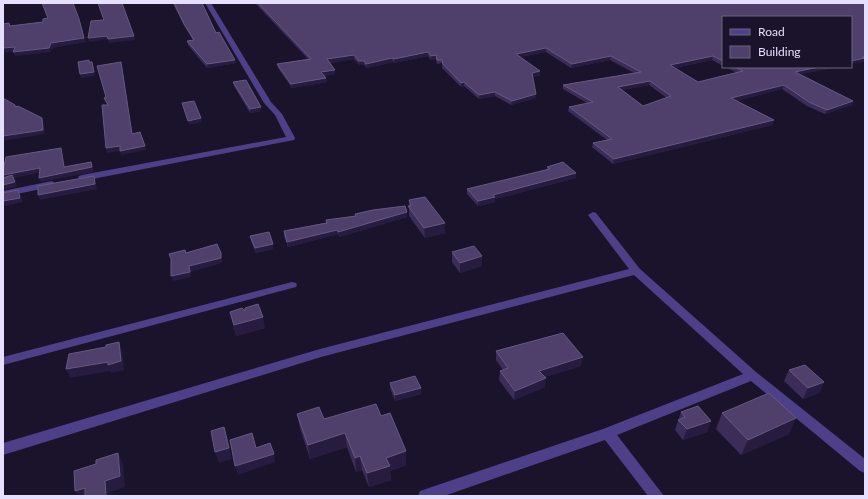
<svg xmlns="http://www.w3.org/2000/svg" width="868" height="499" font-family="Lato,sans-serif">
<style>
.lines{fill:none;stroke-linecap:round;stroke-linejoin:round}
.street{fill:#4e4088;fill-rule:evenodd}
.wall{fill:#3c2d58;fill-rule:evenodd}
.shaded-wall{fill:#271b3f}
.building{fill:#4e406a;stroke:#665981;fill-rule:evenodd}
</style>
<rect width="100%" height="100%" fill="#1b132b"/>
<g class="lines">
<path class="street" d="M 205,3 L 211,3 L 271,102 L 282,114 L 295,138 L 294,140 L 82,181 L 79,180 L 78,178 L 79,176 L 82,175 L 286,137 L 275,115 L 264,103 Z
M 52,181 L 56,184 L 55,186 L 3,197 L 3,191 Z
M 593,212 L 596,213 L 640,269 L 756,372 L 865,459 L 865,473 L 860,471 L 751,381 L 617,435 L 664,496 L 648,496 L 605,440 L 444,496 L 418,496 L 420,491 L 603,429 L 743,374 L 634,275 L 321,357 L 3,455 L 3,443 L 320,349 L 629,269 L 588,215 Z
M 292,282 L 296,283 L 297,285 L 296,287 L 3,365 L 3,357 Z"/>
</g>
<path class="wall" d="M 169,3 L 203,3 L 203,5 L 216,33 L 236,63 L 207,68 L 188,45 L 187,41 L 193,40 L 185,27 L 173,4 L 170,4 Z
M 255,3 L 865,3 L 864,60 L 864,62 L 723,17 L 723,66 L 712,60 L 675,68 L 698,82 L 737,73 L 726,67 L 838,67 L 800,74 L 853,101 L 852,105 L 825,114 L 807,106 L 782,89 L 736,101 L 774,120 L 772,125 L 613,164 L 592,147 L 593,143 L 607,140 L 568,111 L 569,107 L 587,103 L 563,89 L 563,85 L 634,73 L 610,60 L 571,68 L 546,52 L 520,57 L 540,75 L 533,77 L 536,98 L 511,105 L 495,96 L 479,99 L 464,86 L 461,87 L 442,68 L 442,63 L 437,64 L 436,59 L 431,60 L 428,56 L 394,63 L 393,62 L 367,68 L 364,65 L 360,65 L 354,59 L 329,63 L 335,74 L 324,76 L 326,78 L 327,82 L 292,88 L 278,68 L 277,64 L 308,59 ZM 649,85 L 667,98 L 643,106 L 622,90 Z
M 233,82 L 261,107 L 261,111 L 250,113 L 234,86 Z
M 547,167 L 576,178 L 495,199 L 495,202 L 478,206 L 467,194 L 467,189 L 547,169 Z
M 409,200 L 445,223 L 445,233 L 425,238 L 409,216 Z
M 355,214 L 407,217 L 339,237 L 338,234 L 288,247 L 284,236 L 284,231 L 355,217 Z
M 250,236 L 273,249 L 256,253 L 251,241 Z
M 452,252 L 482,256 L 482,266 L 460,273 L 452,262 Z
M 245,311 L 265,328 L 236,336 L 230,312 Z
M 496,351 L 581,366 L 545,377 L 545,387 L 514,400 L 499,380 L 500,371 L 503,370 L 496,360 Z
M 789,370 L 824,382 L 819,393 L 803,399 L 784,381 Z
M 390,383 L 421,388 L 421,394 L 395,401 L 390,388 Z
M 681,412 L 711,421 L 707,432 L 683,440 L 675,430 Z
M 722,413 L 789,434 L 741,455 L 716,429 Z
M 297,414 L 324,419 L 381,416 L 406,451 L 406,465 L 390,471 L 391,480 L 369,487 L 362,470 L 356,472 L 347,447 L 310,459 L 300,428 Z"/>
<path class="shaded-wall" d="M 79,19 L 86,42 L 53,48 L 50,52 L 15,56 L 13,52 L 51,43 Z
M 107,36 L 109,39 L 89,42 L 88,38 Z
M 134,36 L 135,40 L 109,43 L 108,39 Z
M 15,47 L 16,51 L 3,53 L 3,48 Z
M 546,48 L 546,52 L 516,58 L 516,54 Z
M 428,52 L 428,56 L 394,63 L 394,59 Z
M 354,55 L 354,59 L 327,63 L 327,59 Z
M 436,55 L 436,59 L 431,60 L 431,56 Z
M 611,56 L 610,60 L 571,68 L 572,64 Z
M 713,56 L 712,60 L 670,69 L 670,65 Z
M 862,57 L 865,57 L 865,60 L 864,62 L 851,64 L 851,61 Z
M 392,58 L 393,62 L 367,68 L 366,64 Z
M 235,60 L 236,63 L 207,68 L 207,64 Z
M 359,61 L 364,61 L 364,65 L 360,65 Z
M 92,62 L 95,76 L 81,78 L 80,74 Z
M 121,62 L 122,66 L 133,138 L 132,134 Z
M 819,67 L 838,67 L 793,76 L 795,72 Z
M 335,70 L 335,74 L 322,76 L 321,72 Z
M 540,71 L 540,75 L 532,77 L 532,73 Z
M 326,78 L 327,82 L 292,88 L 291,84 Z
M 650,81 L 649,85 L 617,91 L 618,87 Z
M 464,82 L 464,86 L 461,87 L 461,83 Z
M 784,85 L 782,89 L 730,103 L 731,98 Z
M 495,92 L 495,96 L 479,99 L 479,95 Z
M 536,94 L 536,98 L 511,105 L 512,101 Z
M 853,101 L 852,105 L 825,114 L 827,110 Z
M 261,107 L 261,111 L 250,113 L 250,109 Z
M 42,118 L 43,122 L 45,134 L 3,141 L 3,136 Z
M 201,118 L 202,122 L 189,125 L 188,121 Z
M 774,120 L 772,125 L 613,164 L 614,159 Z
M 120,146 L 145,146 L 146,150 L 121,155 L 120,151 L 107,153 L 106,148 Z
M 61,148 L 62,152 L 66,172 L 64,167 Z
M 91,162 L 94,172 L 41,182 L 39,178 Z
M 40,168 L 42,172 L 14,178 L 17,187 L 3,190 L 3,185 L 4,180 L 3,175 Z
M 576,173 L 576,178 L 495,199 L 495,202 L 478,206 L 478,201 L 493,195 Z
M 94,176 L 97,189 L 40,200 L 38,195 Z
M 18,190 L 23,202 L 4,206 L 3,204 L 3,201 Z
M 407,212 L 407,217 L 339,237 L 338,232 Z
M 445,223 L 445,233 L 425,238 L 424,228 Z
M 337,230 L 338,234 L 288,247 L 287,242 Z
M 273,244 L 273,249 L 256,253 L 255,248 Z
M 221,253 L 222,258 L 222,263 L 191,272 L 191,277 L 173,281 L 171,276 L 189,266 Z
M 482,256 L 482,266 L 460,273 L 460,263 Z
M 263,317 L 265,328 L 236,336 L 234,325 Z
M 119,342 L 122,350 L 124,370 L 111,373 L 110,371 L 70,378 L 66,369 Z
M 583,357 L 581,366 L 538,379 L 539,371 Z
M 546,378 L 545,387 L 514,400 L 515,391 Z
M 824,382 L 819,393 L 803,399 L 808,388 Z
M 421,388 L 421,394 L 395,401 L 395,395 Z
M 796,418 L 789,434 L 741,455 L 748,440 Z
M 711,421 L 707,432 L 683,440 L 687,429 Z
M 224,427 L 232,459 L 219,463 L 215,452 Z
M 345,433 L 347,447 L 310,459 L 308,445 Z
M 406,451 L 406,465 L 390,471 L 391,480 L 369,487 L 367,473 L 386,458 Z
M 118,453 L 123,464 L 125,487 L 110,492 L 111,496 L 106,496 L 105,481 Z
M 274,454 L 275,462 L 238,475 L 235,466 Z
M 360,456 L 362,470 L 356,472 L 355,458 Z
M 85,488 L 89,496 L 78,496 L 75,491 Z"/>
<path class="building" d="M 42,3 L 73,3 L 79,19 L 84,38 L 51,43 L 49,48 L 13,52 L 15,47 L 3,48 L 3,24 L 9,23 L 10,26 L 43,22 L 43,19 L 48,18 Z
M 98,3 L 122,3 L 134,36 L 108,39 L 107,36 L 88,38 L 91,21 L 104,20 Z
M 174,3 L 202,3 L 216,33 L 219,32 L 235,60 L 207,64 L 187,41 L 194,40 L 184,24 Z
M 258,3 L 865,3 L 865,57 L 862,57 L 865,58 L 851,61 L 851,17 L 723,17 L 723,61 L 713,56 L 670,65 L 698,82 L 743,71 L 735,67 L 819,67 L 795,72 L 853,101 L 827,110 L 809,102 L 784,85 L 731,98 L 774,120 L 614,159 L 593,143 L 612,139 L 569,107 L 593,102 L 563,85 L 641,72 L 611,56 L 572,64 L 546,48 L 516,54 L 540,71 L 532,73 L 536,94 L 512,101 L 495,92 L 479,95 L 464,82 L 461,83 L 443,64 L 442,60 L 437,60 L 436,55 L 431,56 L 428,52 L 394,59 L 392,58 L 366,64 L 364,61 L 359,61 L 354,55 L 327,59 L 335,70 L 321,72 L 326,78 L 291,84 L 277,64 L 311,59 ZM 650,81 L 671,96 L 643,106 L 618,87 Z
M 89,60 L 89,62 L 92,62 L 94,72 L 80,74 L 78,62 Z
M 121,62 L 132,134 L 140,132 L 145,146 L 120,151 L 120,146 L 106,148 L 102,105 L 108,105 L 104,98 L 106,97 L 97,66 Z
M 246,80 L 261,107 L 250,109 L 233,82 Z
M 3,98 L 15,105 L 15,107 L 18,106 L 42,118 L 43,130 L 3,136 Z
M 194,101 L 201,118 L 188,121 L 182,103 Z
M 61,148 L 64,167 L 91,162 L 92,167 L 39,178 L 40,168 L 3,175 L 3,171 L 6,157 Z
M 563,162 L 576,173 L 493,195 L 495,197 L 478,201 L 467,189 L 550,169 L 547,167 Z
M 12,175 L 15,182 L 3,185 L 3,178 Z
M 94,176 L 95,184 L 38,195 L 38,186 Z
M 18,190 L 20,198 L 3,201 L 3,193 Z
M 425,197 L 445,223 L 424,228 L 408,206 L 411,206 L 409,200 Z
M 405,206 L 407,212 L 338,232 L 337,230 L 287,242 L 284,231 L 327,223 L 326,220 L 356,216 L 355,214 L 373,210 Z
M 269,232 L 273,244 L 255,248 L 250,236 Z
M 217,244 L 221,253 L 221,258 L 189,266 L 190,272 L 171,276 L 171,259 L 169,254 L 185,250 L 186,253 Z
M 474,246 L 482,256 L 460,263 L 452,252 Z
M 258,304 L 263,317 L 234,325 L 230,312 L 242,308 L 245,311 L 245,308 Z
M 563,333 L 583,357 L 539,371 L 546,378 L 515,391 L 500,371 L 508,368 L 496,351 Z
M 119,342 L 121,361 L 108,365 L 108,362 L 66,369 L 69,354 L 106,347 L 106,345 Z
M 805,365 L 824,382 L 808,388 L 789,370 Z
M 415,376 L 421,388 L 395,395 L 390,383 Z
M 769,393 L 796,418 L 748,440 L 722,413 Z
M 376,404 L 381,416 L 390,413 L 406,451 L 386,458 L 390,466 L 367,473 L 360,456 L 355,458 L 345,433 L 308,445 L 297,414 L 319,407 L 324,419 Z
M 698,406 L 711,421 L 687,429 L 678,420 L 685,417 L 681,412 Z
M 224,427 L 229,448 L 215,452 L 211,431 Z
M 252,433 L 256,448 L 270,443 L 274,454 L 235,466 L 230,440 Z
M 118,453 L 120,476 L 105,481 L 106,496 L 85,496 L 85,488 L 75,491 L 74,471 L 96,464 L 96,460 Z"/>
<rect width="868" height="499" fill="none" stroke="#e7dffe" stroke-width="8"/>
<rect x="722" y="16" width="130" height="52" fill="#1b132b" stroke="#6d657f"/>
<rect x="730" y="29" width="20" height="6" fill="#4e4088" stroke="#6d657f"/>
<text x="758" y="36" font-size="12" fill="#e7dffe">Road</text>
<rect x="730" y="46" width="20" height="12" fill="#4e406a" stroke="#6d657f"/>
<text x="758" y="56" font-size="12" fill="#e7dffe">Building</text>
</svg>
